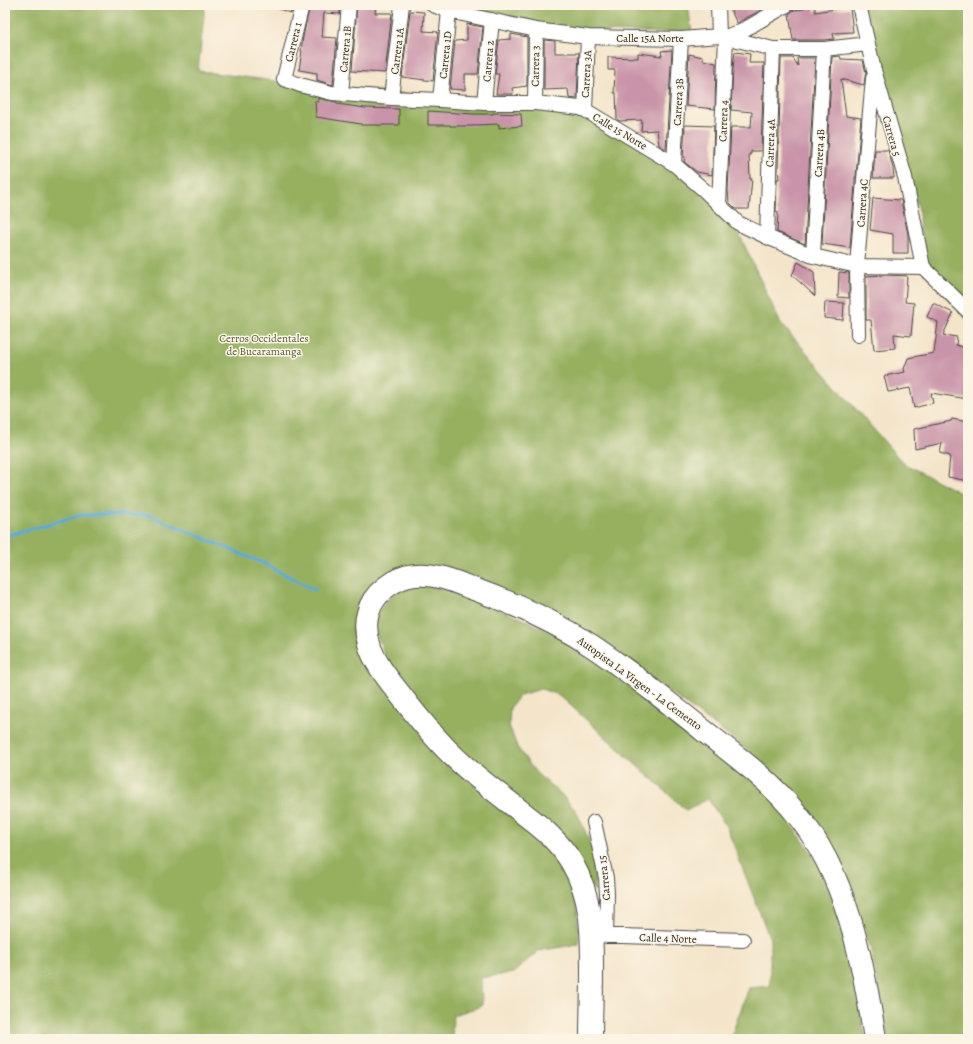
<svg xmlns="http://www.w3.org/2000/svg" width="973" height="1044" font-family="Alegreya,serif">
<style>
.forest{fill:#96b061;stroke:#606e46}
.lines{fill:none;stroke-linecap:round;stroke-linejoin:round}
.stream{stroke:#57aad3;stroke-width:3.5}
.building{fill:#c994a9}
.street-casing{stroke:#494743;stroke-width:16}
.primary-casing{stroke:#494743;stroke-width:24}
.street{stroke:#fff;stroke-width:14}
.primary{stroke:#fff;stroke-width:22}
.labels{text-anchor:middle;stroke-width:3;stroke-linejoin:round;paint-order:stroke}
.street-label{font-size:11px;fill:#2b2b2b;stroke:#fcf5e5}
.park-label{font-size:11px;fill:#575b3f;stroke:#fcf5e5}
</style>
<rect width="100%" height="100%" fill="#fcf5e5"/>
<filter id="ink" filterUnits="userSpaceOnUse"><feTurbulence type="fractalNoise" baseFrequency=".025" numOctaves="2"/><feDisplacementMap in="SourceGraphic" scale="8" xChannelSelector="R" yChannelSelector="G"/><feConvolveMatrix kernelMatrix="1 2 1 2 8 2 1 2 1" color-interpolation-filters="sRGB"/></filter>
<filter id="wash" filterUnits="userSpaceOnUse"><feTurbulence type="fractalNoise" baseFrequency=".012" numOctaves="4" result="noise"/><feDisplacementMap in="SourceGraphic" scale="16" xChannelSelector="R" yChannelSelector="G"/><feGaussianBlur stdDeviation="0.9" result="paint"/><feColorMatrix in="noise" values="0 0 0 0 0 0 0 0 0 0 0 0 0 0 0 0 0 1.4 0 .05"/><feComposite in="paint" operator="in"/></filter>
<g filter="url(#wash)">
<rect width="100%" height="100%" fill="#f4e5ca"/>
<path class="forest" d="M 5,5 L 205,5 L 198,71 L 283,82 L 579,110 L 672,166 L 735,225 L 780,322 L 903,463 L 968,497 L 968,1039 L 888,1039 L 870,946 L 853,891 L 825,837 L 784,783 L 741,745 L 595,637 L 407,567 L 388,572 L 372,582 L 364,593 L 359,605 L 356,636 L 363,657 L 533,830 L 563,868 L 577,906 L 579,944 L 538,951 L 513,973 L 481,978 L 482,1006 L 453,1015 L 452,1039 L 5,1039 Z
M 443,5 L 688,5 L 692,33 L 588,31 L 536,24 Z
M 857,5 L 968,5 L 968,321 L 920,267 L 919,209 L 895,139 Z
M 416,585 L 443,588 L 519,617 L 572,643 L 764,786 L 821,866 L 842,923 L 866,1039 L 730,1039 L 749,988 L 770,986 L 770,939 L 727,828 L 708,799 L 686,810 L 559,695 L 541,689 L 520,695 L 510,708 L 509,725 L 517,747 L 536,773 L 561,794 L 576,811 L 583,826 L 594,853 L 595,891 L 488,774 L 459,747 L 420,703 L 397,674 L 383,651 L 376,632 L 375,621 L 379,610 L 387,600 L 399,590 Z"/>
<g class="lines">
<path class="stream" d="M 5,536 L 81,515 L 149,515 L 265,564 L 315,590"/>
</g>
<g id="blocks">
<path class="building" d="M 273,5 L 293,5 L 291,13 L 272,7 Z
M 310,5 L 340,5 L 340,14 L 324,13 L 322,37 L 337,38 L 333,85 L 317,80 L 317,73 L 299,70 L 302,51 L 301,51 L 303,37 Z
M 357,5 L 376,5 L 375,13 L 392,13 L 385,73 L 352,71 Z
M 728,5 L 767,5 L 768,6 L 737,23 Z
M 803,5 L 815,5 L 815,12 L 835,9 L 850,8 L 853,32 L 833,33 L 834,39 L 824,40 L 793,40 L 789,14 L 794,10 L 804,9 Z
M 410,11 L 424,12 L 423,31 L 438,32 L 433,81 L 402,77 Z
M 467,24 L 483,27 L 478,74 L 465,74 L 465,90 L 450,89 L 455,41 L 467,40 Z
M 511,34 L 527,37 L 527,86 L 512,88 L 513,94 L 496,94 L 499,74 L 495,74 L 499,40 L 511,39 Z
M 544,40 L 555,41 L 555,53 L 579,53 L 577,99 L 569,98 L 568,89 L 544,90 Z
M 672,50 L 666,149 L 659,145 L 657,130 L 641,131 L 642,120 L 619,121 L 617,119 L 616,93 L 614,93 L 615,70 L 608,70 L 608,57 L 638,58 L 638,53 L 662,56 L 661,51 Z
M 735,52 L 750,54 L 749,63 L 764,63 L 761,151 L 751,151 L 751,154 L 749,154 L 750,179 L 752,179 L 749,209 L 736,209 L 729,202 L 728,190 L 731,127 L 751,127 L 752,112 L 731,110 L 733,67 Z
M 689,54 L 703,57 L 703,60 L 716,63 L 715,109 L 686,106 Z
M 840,56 L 841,59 L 863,60 L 866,73 L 865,77 L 864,85 L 841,79 L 846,116 L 861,118 L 856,177 L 855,177 L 855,185 L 850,248 L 822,244 L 832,57 Z
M 781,58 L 793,58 L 798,66 L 797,58 L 815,58 L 805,244 L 777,232 L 778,212 L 776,212 L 777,179 L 779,179 L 778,170 Z
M 318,98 L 337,102 L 337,104 L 365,108 L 399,109 L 399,125 L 361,125 L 361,124 L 316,117 L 315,101 L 318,102 Z
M 428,111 L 473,114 L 493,114 L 493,113 L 521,114 L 522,126 L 499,128 L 499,124 L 474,125 L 474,126 L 450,126 L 450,125 L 428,125 Z
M 685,125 L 714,126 L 712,175 L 697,172 L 684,162 L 685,157 L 683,157 Z
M 875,150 L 888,150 L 893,168 L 894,178 L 873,178 Z
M 873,198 L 901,200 L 908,234 L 908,253 L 893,253 L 893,234 L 870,230 Z
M 798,262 L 814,272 L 815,296 L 792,275 Z
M 839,272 L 849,273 L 849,298 L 838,297 Z
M 886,275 L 907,276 L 905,302 L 914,303 L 911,336 L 894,334 L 895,348 L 874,350 L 871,320 L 866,320 L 866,276 Z
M 825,302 L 844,303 L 843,320 L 824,318 Z
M 933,303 L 953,313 L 943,335 L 957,337 L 956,345 L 968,349 L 968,399 L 931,393 L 933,403 L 914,408 L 910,388 L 888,392 L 884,376 L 905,372 L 904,369 L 908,358 L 934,353 L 938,322 L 927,317 Z
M 952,419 L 968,422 L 968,481 L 948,477 L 950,456 L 940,453 L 942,443 L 915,449 L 914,429 L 951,421 Z"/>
</g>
</g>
<g filter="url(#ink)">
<use href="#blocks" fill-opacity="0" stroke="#494743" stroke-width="1"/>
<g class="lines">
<defs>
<path id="street" d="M 302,5 L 284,79 L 300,85 L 332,93 L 391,98 L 440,100 L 484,103 L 535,103 L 580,108 L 585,110 L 674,164 L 704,190 L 738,223 L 767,237 L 813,256 L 857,266 L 923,267
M 433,5 L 449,11 L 536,30 L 588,37 L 681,39 L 719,36 L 726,37 L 773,49 L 824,49 L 868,44
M 718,5 L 719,36
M 859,5 L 874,70 L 905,177 L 923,267
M 726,37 L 747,28 L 787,5
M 341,93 L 349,5
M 391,98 L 402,5
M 440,100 L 449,11
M 484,103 L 492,20
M 535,103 L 536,30
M 585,110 L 588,37
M 674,164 L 681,39
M 719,205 L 726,37
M 767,237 L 773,49
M 813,256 L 824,49
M 923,267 L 968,311
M 858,335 L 857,266 L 864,179 L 873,78
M 594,822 L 606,878 L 607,894 L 606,936
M 592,935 L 743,940"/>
<path id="primary" d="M 591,1039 C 591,1018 592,996 592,975 C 592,935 593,899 572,863 C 560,842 541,827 523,813 C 503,797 482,782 463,765 C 439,744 418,718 399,693 C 388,679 374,662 369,644 C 366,634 365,623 368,613 C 373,593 395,577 415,575 C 434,573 454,581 471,588 C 513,603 554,621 592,646 C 606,655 620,666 634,676 C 657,694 681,712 704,731 C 736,756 770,781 795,812 C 847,874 863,961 875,1039"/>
</defs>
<use href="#street" class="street-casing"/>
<use href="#primary" class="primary-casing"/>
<use href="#street" class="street"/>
<use href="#primary" class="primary"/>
</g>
</g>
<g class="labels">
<g class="street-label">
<text x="650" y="42">Calle 15A Norte</text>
<text transform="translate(293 42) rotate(-76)" y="4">Carrera 1</text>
<text transform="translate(345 49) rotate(-85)" y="4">Carrera 1B</text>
<text transform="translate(397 51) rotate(-83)" y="4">Carrera 1A</text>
<text transform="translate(445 55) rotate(-84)" y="4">Carrera 1D</text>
<text transform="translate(488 61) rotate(-85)" y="4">Carrera 2</text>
<text transform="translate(535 66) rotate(-89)" y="4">Carrera 3</text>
<text transform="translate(586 74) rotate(-87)" y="4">Carrera 3A</text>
<text transform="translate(678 102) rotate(-87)" y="4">Carrera 3B</text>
<text transform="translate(723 121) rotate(-88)" y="4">Carrera 4</text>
<text transform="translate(620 131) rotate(31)" y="4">Calle 15 Norte</text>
<text transform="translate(892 136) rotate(74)" y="4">Carrera 5</text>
<text transform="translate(770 143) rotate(-88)" y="4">Carrera 4A</text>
<text transform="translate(819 153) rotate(-87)" y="4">Carrera 4B</text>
<text transform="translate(862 203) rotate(-86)" y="4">Carrera 4C</text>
<text transform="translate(640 683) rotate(36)" y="4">Autopista La Virgen - La Cemento</text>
<text transform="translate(604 878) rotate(-96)" y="4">Carrera 15</text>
<text transform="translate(668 938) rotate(2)" y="4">Calle 4 Norte</text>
</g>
<g class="park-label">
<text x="264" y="342">Cerros Occidentales<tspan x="264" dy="13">de Bucaramanga</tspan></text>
</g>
</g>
<rect width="973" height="1044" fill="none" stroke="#fcf5e5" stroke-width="20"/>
</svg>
